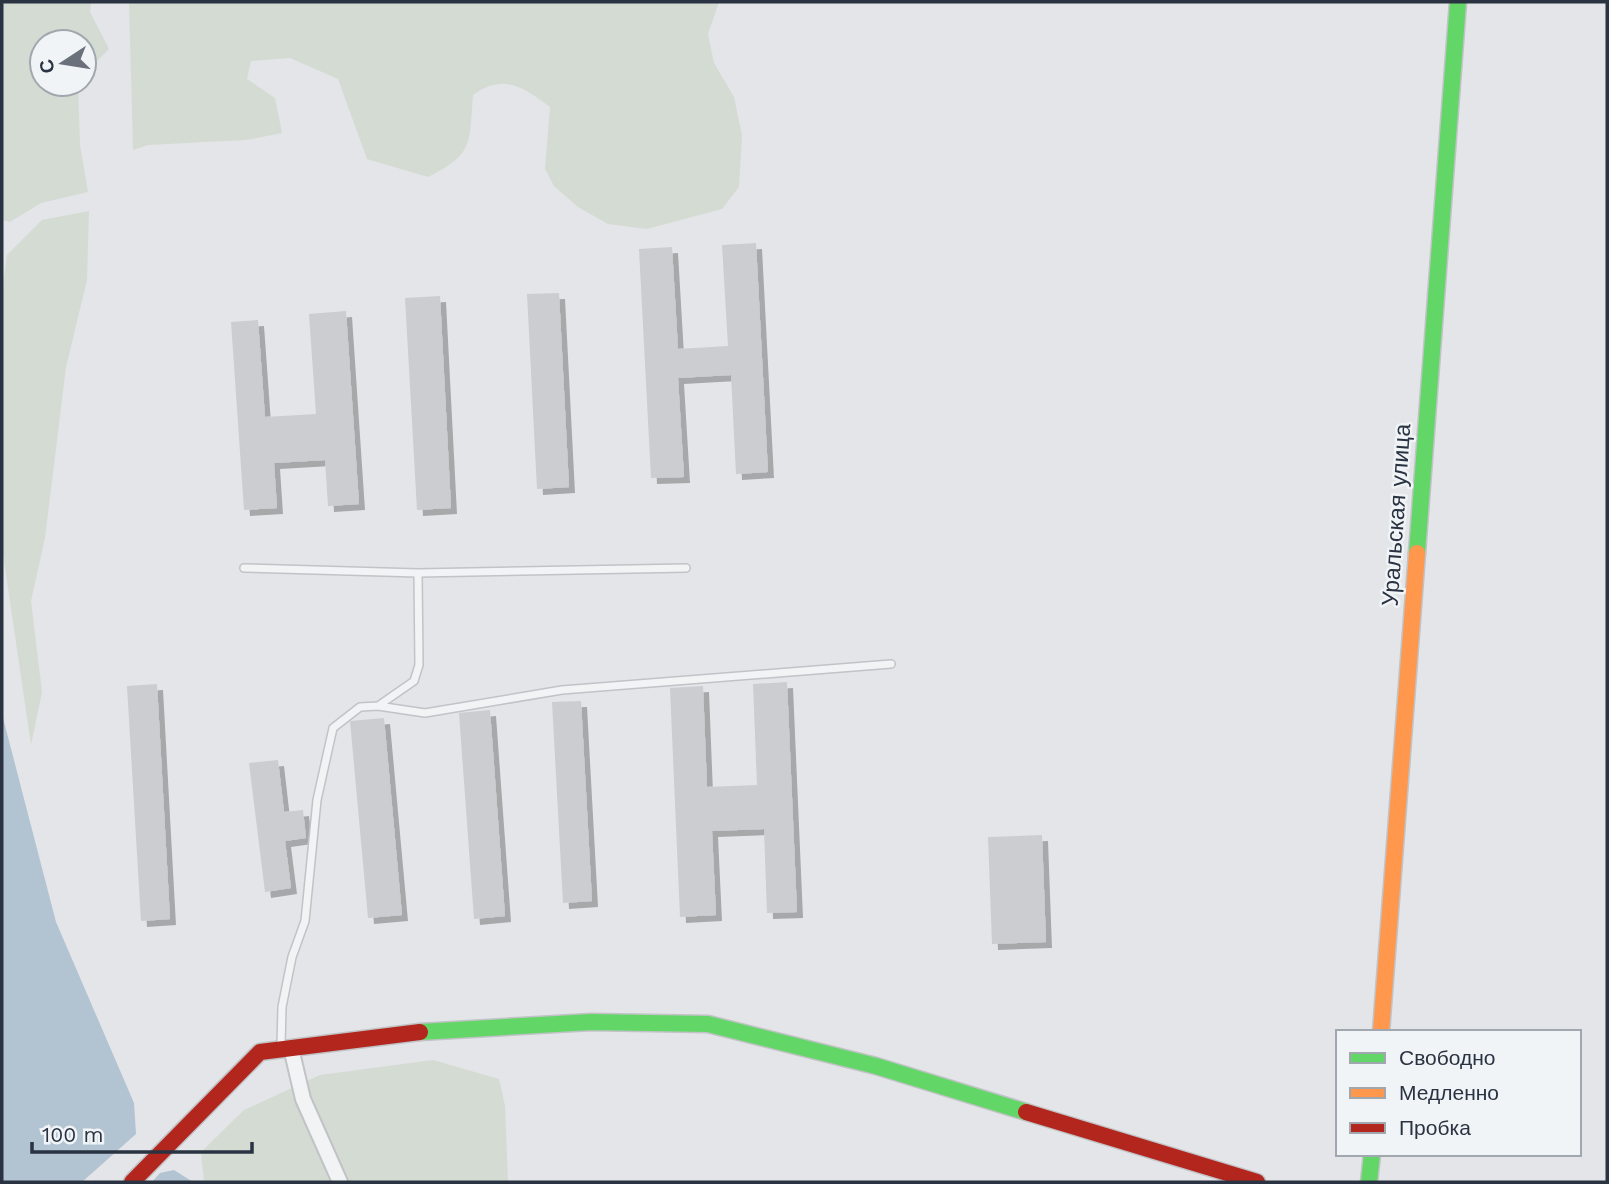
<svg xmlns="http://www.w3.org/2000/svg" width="1609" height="1184" font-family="'Work Sans',sans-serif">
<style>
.green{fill:#d4dbd3}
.water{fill:#b2c3d2}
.building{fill:#cbcdd0;filter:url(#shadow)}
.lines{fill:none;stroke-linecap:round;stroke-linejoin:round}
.lane-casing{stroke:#c1c3c6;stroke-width:10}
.street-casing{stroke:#c1c3c6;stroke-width:18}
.fast-casing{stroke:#c1c3c6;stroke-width:19}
.slow-casing{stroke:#c1c3c6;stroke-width:19}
.jam-casing{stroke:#c1c3c6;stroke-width:19}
.lane{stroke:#f2f3f5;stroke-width:7}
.street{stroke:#f2f3f5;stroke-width:14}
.fast{stroke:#63d668;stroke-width:16}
.slow{stroke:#ff974d;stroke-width:16}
.jam{stroke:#b3261e;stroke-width:16}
.labels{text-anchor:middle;stroke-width:5;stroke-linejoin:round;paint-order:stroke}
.street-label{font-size:23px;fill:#2a3341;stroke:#f1f4f7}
</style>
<defs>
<filter id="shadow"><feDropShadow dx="6" dy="6" stdDeviation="0" flood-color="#0004"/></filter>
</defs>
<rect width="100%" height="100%" fill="#e3e5e8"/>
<path class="green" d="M 2,2 L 91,2 L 90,12 L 109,49 L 84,74 L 84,42 L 42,42 L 42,84 L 78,84 L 80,145 L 88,192 L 41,203 L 10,222 L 2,220 Z
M 129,2 L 719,2 L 708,34 L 714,63 L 734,97 L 742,136 L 739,187 L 722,209 L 647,229 L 608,224 L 578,207 L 554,186 L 545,169 L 550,107 C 523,87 504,73 473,95 C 469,144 474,154 428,177 L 367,159 L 338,79 L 290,58 L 251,61 L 247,79 L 275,98 L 282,133 L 246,140 L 148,145 L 133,150 Z
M 89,211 L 87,280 L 66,367 L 45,538 L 31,601 L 42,692 L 31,745 L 2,547 L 2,294 L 7,255 L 42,220 Z
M 433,1060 L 499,1079 L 505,1106 L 508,1182 L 204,1182 L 201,1152 L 244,1110 L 320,1075 Z"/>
<path class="water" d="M 2,714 L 56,922 L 134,1103 L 136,1134 L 82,1182 L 2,1182 Z
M 174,1170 L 193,1182 L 152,1182 L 160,1173 Z"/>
<path class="building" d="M 756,243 L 768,472 L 736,474 L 731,375 L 678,378 L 684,477 L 651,478 L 639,249 L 672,247 L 678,349 L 728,346 L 722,245 Z
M 559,293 L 569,487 L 537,489 L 527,294 Z
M 440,296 L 451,508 L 417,510 L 405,298 Z
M 346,311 L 359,504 L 328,506 L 325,460 L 274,463 L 277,508 L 244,510 L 231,322 L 258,320 L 265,417 L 316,414 L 309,314 Z
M 787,682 L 797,912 L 767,913 L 764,829 L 712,831 L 716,915 L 680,917 L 670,688 L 703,686 L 707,787 L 757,785 L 753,684 Z
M 157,684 L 170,919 L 141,921 L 127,686 Z
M 581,701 L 592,901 L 563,903 L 552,702 Z
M 490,710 L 505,916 L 474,919 L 459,713 Z
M 384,718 L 402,915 L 368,918 L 350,721 Z
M 278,760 L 284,812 L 303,810 L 306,838 L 285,841 L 291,888 L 265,892 L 249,763 Z
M 1042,835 L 1046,942 L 992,944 L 988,837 Z"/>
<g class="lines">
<defs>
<path id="lane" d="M 244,568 L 418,573 L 686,568
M 378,706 L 414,681 L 419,665 L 418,573
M 281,1045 L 282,1007 L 292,957 L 305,921 L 317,800 L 333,728 L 360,707 L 378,706 L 425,713 L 562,690 L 891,664"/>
<path id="street" d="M 291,1048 L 303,1099 L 340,1182"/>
<path id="fast" d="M 1417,553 L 1458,2
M 420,1032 L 591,1022 L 708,1024 L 876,1066 L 1026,1112
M 1369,1182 L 1372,1154"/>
<path id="slow" d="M 1381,1032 L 1417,553"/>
<path id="jam" d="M 1026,1112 L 1257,1182
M 132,1182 L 260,1052 L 420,1032"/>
</defs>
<use href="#lane" class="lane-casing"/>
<use href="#street" class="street-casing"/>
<use href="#fast" class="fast-casing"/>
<use href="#slow" class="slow-casing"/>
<use href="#jam" class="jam-casing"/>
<use href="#lane" class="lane"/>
<use href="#street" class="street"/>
<use href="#fast" class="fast"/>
<use href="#slow" class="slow"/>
<use href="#jam" class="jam"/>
</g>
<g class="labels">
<g class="street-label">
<text transform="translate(1396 515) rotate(-86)" y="8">Уральская улица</text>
</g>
</g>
<rect width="1609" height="1184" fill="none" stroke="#2a3341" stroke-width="7"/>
<rect x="1336" y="1030" width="245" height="126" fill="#f1f4f7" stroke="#a1a7ae" stroke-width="2"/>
<rect x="1350" y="1053" width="35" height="10" fill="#63d668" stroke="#a1a7ae" stroke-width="2"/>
<text x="1399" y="1065" font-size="21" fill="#2a3341">Свободно</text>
<rect x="1350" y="1088" width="35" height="10" fill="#ff974d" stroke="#a1a7ae" stroke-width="2"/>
<text x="1399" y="1100" font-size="21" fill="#2a3341">Медленно</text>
<rect x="1350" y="1123" width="35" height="10" fill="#b3261e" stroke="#a1a7ae" stroke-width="2"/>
<text x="1399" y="1135" font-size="21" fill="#2a3341">Пробка</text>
<g transform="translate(63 63) rotate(258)"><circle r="33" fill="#f1f4f7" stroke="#a1a7ae" stroke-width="2"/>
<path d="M0-5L12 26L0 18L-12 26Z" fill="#6b717b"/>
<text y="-10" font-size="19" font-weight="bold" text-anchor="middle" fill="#2a3341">С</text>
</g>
<path d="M32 1142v10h220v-10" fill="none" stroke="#2a3341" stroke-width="3.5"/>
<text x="42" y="1142" font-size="21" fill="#2a3341" stroke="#f1f4f7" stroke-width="5" paint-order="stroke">100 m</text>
</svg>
